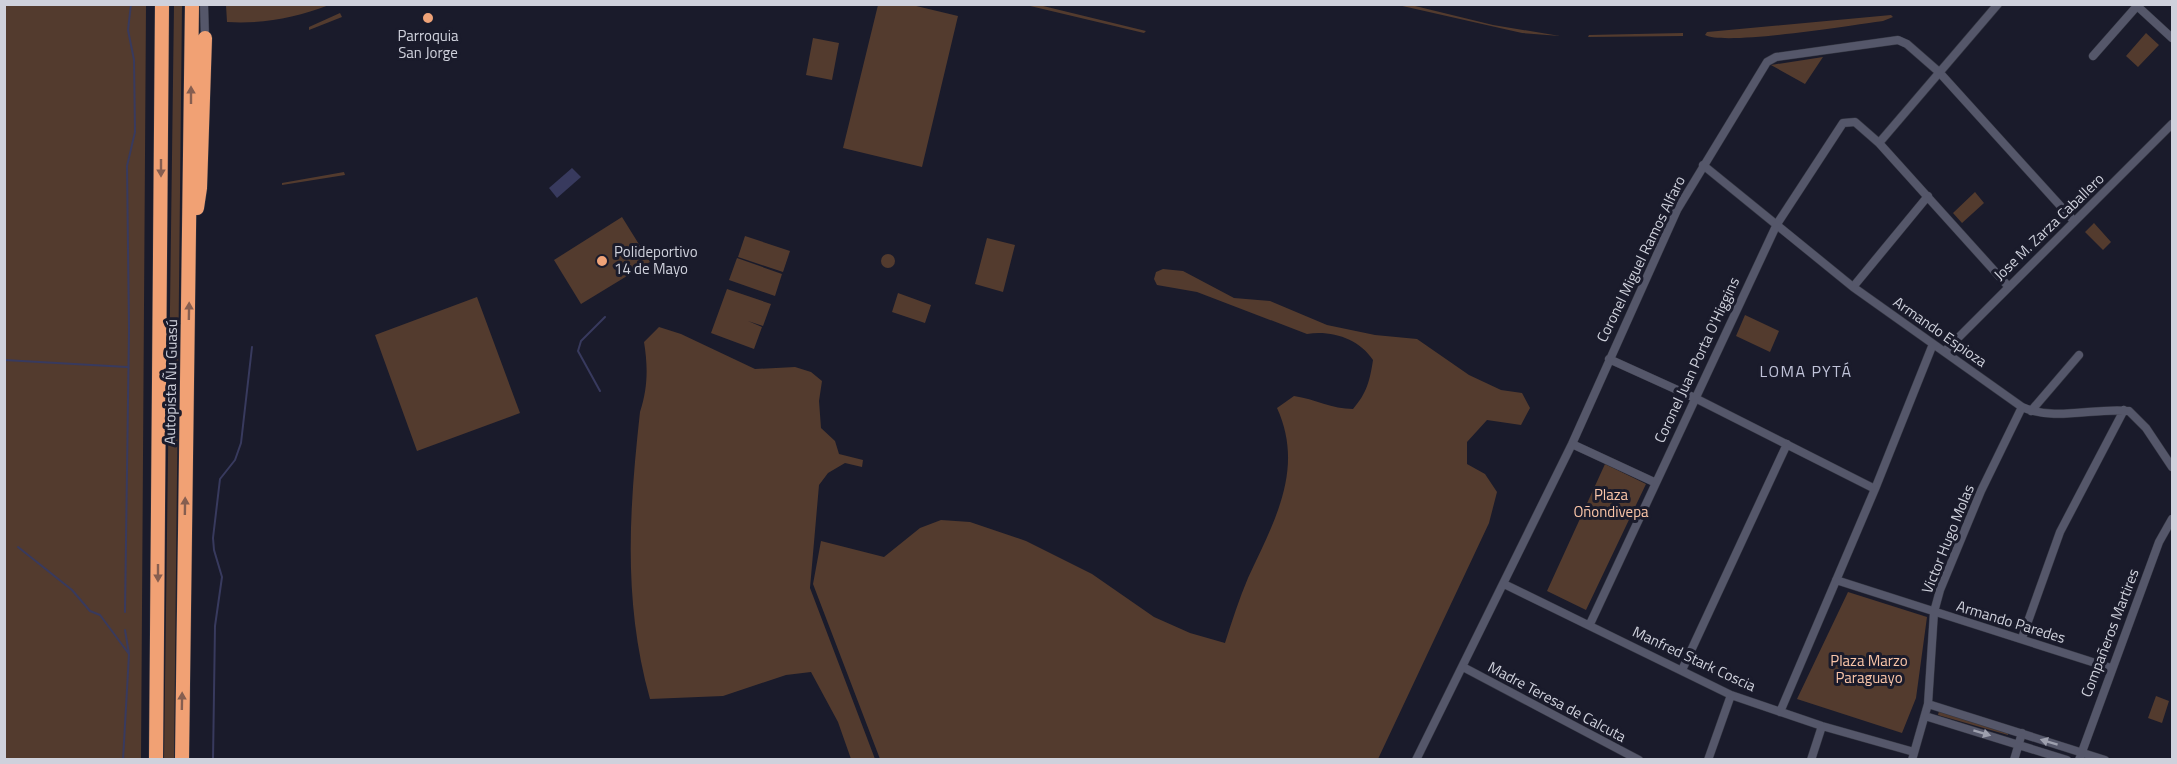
<svg xmlns="http://www.w3.org/2000/svg" width="2177" height="764" font-family="'Titillium Web',sans-serif">
<style>
.green{fill:#533b2e}
.water{fill:#383a5e}
.lines{fill:none;stroke-linecap:round;stroke-linejoin:round}
.stream{stroke:#383a5e;stroke-width:2}
.minor-casing{stroke:#353743;stroke-width:9}
.motorway-casing{stroke:#353743;stroke-width:15}
.minor{stroke:#55576a;stroke-width:8}
.motorway{stroke:#f1a174;stroke-width:14}
.oneway{fill:#865e50}
.oneway2{fill:#9ea0ae}
.poi-dot{fill:#efa378;stroke:#1a1b2b;stroke-width:2}
.labels{text-anchor:middle;stroke-width:6;stroke-linejoin:round;paint-order:stroke}
.poi-label{font-size:15px;fill:#cfd1dc;stroke:#1a1b2b}
.street-label{font-size:15px;fill:#cfd1dc;stroke:#1a1b2b}
.park-label{font-size:15px;fill:#fac5a8;stroke:#1a1b2b}
.neighbourhood-label{font-size:16px;letter-spacing:1.5px;fill:#c0c3d9;stroke:#1a1b2b}
</style>
<rect width="100%" height="100%" fill="#1a1b2b"/>
<path class="green" d="M 182,4 L 174,759 L 164,760 L 174,5 Z
M 4,5 L 146,5 L 141,759 L 5,759 Z
M 226,5 L 329,5 C 295,18 264,24 227,22 Z
M 878,5 L 912,5 L 958,16 L 922,167 L 843,148 Z
M 1026,5 L 1039,5 L 1146,31 L 1144,33 Z
M 1398,5 L 1411,5 L 1493,25 L 1560,36 L 1522,33 Z
M 340,13 L 342,17 L 309,30 L 309,27 Z
M 1891,15 L 1893,17 L 1883,21 C 1853,25 1725,46 1705,35 L 1707,32 Z
M 1683,33 L 1683,36 L 1588,37 L 1589,35 Z
M 2146,33 L 2159,45 L 2138,67 L 2126,56 Z
M 813,38 L 839,43 L 832,80 L 806,75 Z
M 1823,57 L 1805,84 L 1771,65 Z
M 344,172 L 345,175 L 282,185 L 282,183 Z
M 1975,192 L 1984,203 L 1962,223 L 1953,213 Z
M 622,217 L 650,262 L 581,304 L 554,260 Z
M 2094,223 L 2111,242 L 2103,250 L 2085,232 Z
M 745,236 L 790,251 L 783,272 L 738,257 Z
M 987,238 L 1015,245 L 1003,292 L 975,284 Z
M881 261a7 7 0 1 1 14 0a7 7 0 1 1-14 0Z
M 737,258 L 782,274 L 775,296 L 729,280 Z
M 1163,269 L 1183,271 L 1234,298 L 1270,301 L 1327,325 L 1375,335 L 1417,339 L 1469,375 L 1501,390 L 1522,393 L 1530,408 L 1521,425 L 1487,420 L 1467,442 L 1467,464 L 1485,474 L 1497,492 L 1489,523 L 1378,759 L 880,759 L 813,584 L 821,541 L 884,557 L 920,528 L 941,520 L 970,522 L 1026,541 L 1092,574 L 1154,617 L 1190,633 L 1225,643 C 1232,621 1239,599 1248,578 C 1274,522 1305,469 1277,408 L 1294,396 C 1315,399 1332,409 1353,409 C 1367,393 1370,380 1373,360 C 1359,339 1332,330 1307,334 L 1197,292 L 1157,285 L 1154,279 L 1156,272 Z
M 727,289 L 771,304 L 763,326 L 748,321 L 762,327 L 754,349 L 711,333 Z
M 898,293 L 931,305 L 925,323 L 892,312 Z
M 477,297 L 520,413 L 417,451 L 375,335 Z
M 1745,315 L 1779,331 L 1770,352 L 1736,336 Z
M 659,327 L 681,334 L 755,369 L 795,367 L 811,372 L 822,381 L 819,401 L 821,428 L 835,441 L 839,454 L 863,460 L 862,467 L 845,463 L 828,473 L 819,485 L 810,588 L 875,759 L 851,759 L 838,722 L 811,672 L 786,675 L 723,696 L 650,699 C 623,602 629,512 640,412 C 648,388 648,366 644,342 Z
M 1605,464 L 1646,484 L 1586,610 L 1547,591 Z
M 1848,592 L 1927,617 L 1916,698 L 1902,733 L 1797,699 Z
M 2156,696 L 2169,701 L 2162,723 L 2148,718 Z
M 1939,711 L 2008,733 L 2008,735 L 1938,715 Z"/>
<path class="water" d="M 572,168 L 581,177 L 557,198 L 549,188 Z"/>
<g class="lines">
<path class="stream" d="M 4,360 L 127,367
M 600,391 L 578,351 L 581,341 L 605,317
M 18,547 L 72,590 L 90,611 L 100,615 L 129,654
M 125,612 L 129,329 L 127,166 L 135,132 L 134,60 L 128,30 L 131,4
M 123,760 L 129,654 L 125,630
M 213,760 L 215,626 L 222,577 L 214,550 L 213,538 L 220,479 L 235,460 L 241,443 L 252,347"/>
<defs>
<path id="minor" d="M 204,4 L 205,38
M 2135,4 L 2172,38
M 2093,56 L 2137,6
M 1879,143 L 1998,4
M 1703,165 L 1853,287 L 2022,407 C 2055,422 2095,407 2129,411 L 2146,428 L 2172,467
M 1853,287 L 1928,196
M 1945,351 L 2172,124
M 1609,359 L 1695,398 L 1875,489
M 2031,411 L 2079,355
M 1572,444 L 1654,482
M 1836,580 L 2111,668
M 1504,584 L 1731,695 L 1822,726 L 1914,752
M 1590,624 L 1777,224 L 1843,123 L 1855,122 L 1879,143 L 2008,286
M 2022,638 L 2060,532 L 2124,410
M 1463,667 L 1639,760
M 1682,670 L 1787,444
M 1928,704 L 2105,760
M 1780,712 L 1875,489 L 1933,344
M 1925,716 L 2067,760
M 1416,760 L 1572,444 L 1677,210 L 1767,62 L 1776,57 L 1898,40 L 1907,44 L 1939,72 L 2074,221
M 1708,760 L 1731,695
M 1811,760 L 1822,726
M 1912,760 L 1928,704 L 1934,612 L 1940,590 L 1981,491 L 2022,407
M 2014,760 L 2022,733
M 2079,760 L 2159,542 L 2172,519"/>
<path id="motorway" d="M 197,208 L 200,188 L 205,38
M 156,760 L 162,4
M 182,760 L 192,4"/>
</defs>
<use href="#minor" class="minor-casing"/>
<use href="#motorway" class="motorway-casing"/>
<use href="#minor" class="minor"/>
<use href="#motorway" class="motorway"/>
</g>
<defs><path id="oneway-solid" d="M-6-.8H1V-3.2L6.5 0L1 3.2V.8H-6Z" transform="scale(1.5)"/></defs>
<g class="oneway">
<use href="#oneway-solid" transform="translate(191 95) rotate(-90)"/>
<use href="#oneway-solid" transform="translate(161 168) rotate(90)"/>
<use href="#oneway-solid" transform="translate(189 311) rotate(-89)"/>
<use href="#oneway-solid" transform="translate(185 506) rotate(-89)"/>
<use href="#oneway-solid" transform="translate(158 573) rotate(90)"/>
<use href="#oneway-solid" transform="translate(182 701) rotate(-89)"/>
</g>
<g class="oneway2">
<use href="#oneway-solid" transform="translate(1982 733) rotate(17)"/>
<use href="#oneway-solid" transform="translate(2049 742) rotate(-163)"/>
</g>
<g class="poi-dot">
<circle cx="428" cy="18" r="6"/>
<circle cx="602" cy="261" r="6"/>
</g>
<g class="labels">
<g class="poi-label">
<text x="428" y="41">Parroquia<tspan x="428" dy="17">San Jorge</tspan></text>
<text x="614" y="257" text-anchor="start">Polideportivo<tspan x="614" dy="17">14 de Mayo</tspan></text>
</g>
<g class="street-label">
<text transform="translate(2049 227) rotate(-44)" y="5">Jose M. Zarza Caballero</text>
<text transform="translate(1641 259) rotate(-64)" y="5">Coronel Miguel Ramos Alfaro</text>
<text transform="translate(1940 332) rotate(35)" y="5">Armando Espioza</text>
<text transform="translate(1697 360) rotate(-65)" y="5">Coronel Juan Porta O'Higgins</text>
<text transform="translate(171 382) rotate(-89)" y="5">Autopista Ñu Guasú</text>
<text transform="translate(1948 539) rotate(-68)" y="5">Victor Hugo Molas</text>
<text transform="translate(2011 622) rotate(17)" y="5">Armando Paredes</text>
<text transform="translate(2110 633) rotate(-69)" y="5">Compañeros Martires</text>
<text transform="translate(1694 659) rotate(25)" y="5">Manfred Stark Coscia</text>
<text transform="translate(1557 702) rotate(28)" y="5">Madre Teresa de Calcuta</text>
</g>
<g class="park-label">
<text x="1611" y="500">Plaza<tspan x="1611" dy="17">Oñondivepa</tspan></text>
<text x="1869" y="666">Plaza Marzo<tspan x="1869" dy="17">Paraguayo</tspan></text>
</g>
<g class="neighbourhood-label">
<text x="1806" y="377">LOMA PYTÁ</text>
</g>
</g>
<rect width="2177" height="764" fill="none" stroke="#cfd1dc" stroke-width="12"/>
</svg>
